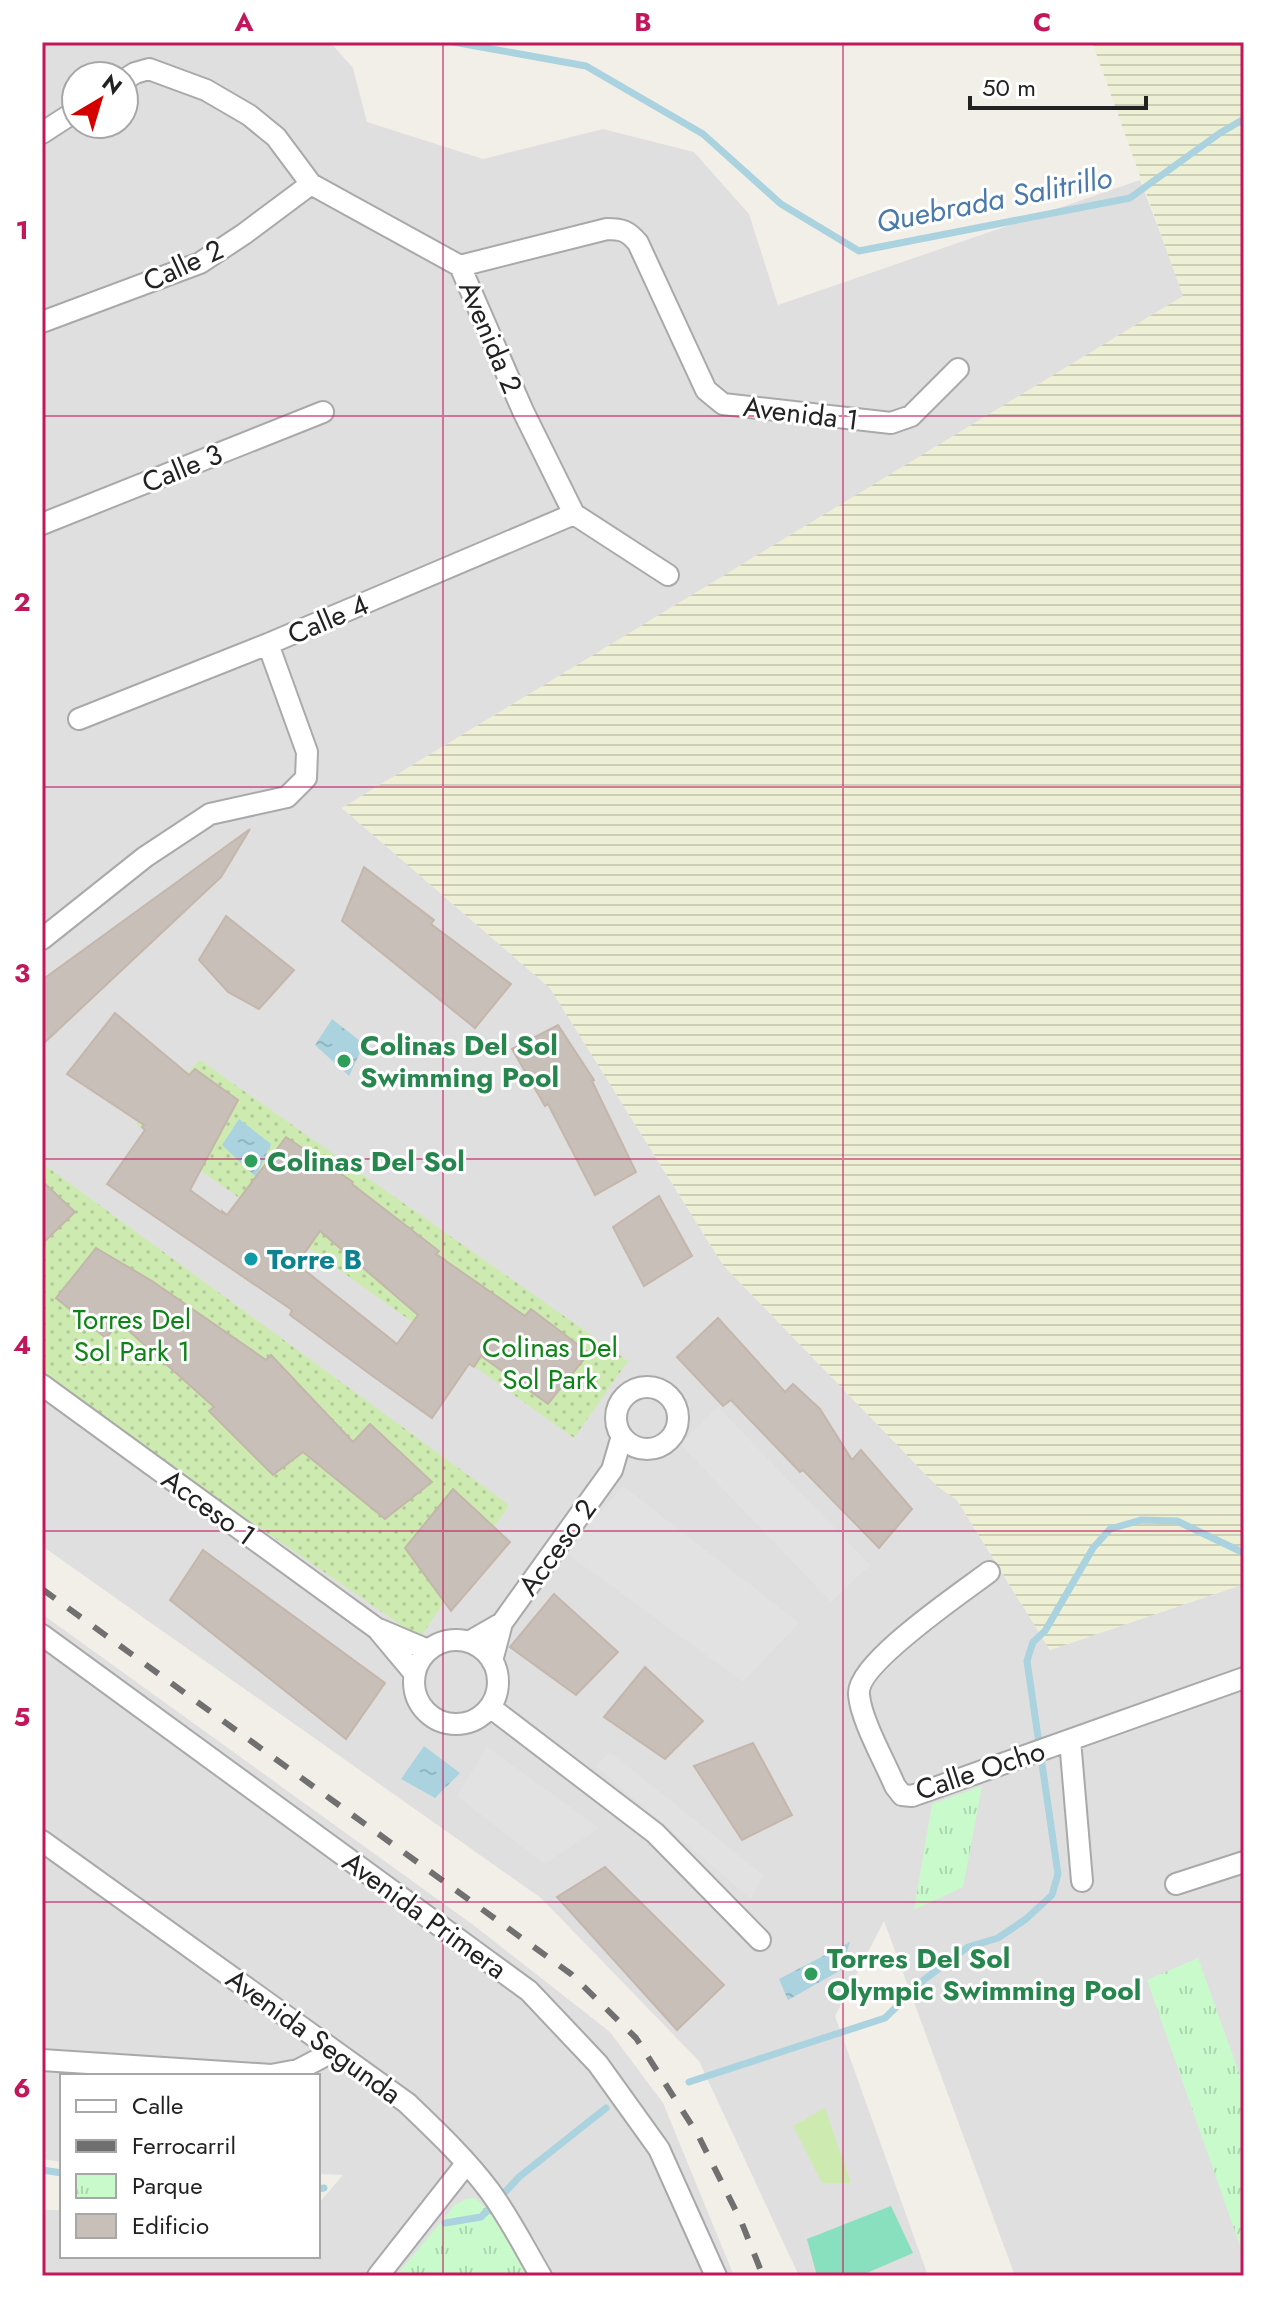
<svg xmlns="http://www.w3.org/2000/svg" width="1286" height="2318" font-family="Jost,sans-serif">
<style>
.residential{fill:#e0dfdf;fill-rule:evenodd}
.farmland{fill:url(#farmland-rules)}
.grass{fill:url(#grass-dots)}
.park{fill:url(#park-tufts)}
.garden{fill:#cdebb0}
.pitch{fill:#88e0be}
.parking{fill:#e2e2e2}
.water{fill:url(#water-ripples)}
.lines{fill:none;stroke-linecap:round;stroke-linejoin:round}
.stream{stroke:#aad3df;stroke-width:7}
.building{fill:#c7bfb8;stroke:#c4b6ab;stroke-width:2;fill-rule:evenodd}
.minor-casing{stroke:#a9a9a9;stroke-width:24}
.minor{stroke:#fff;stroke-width:20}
.rail{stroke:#707070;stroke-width:6;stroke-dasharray:16 16;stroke-linecap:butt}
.grid{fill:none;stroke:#c2185b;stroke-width:2;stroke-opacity:0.55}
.leisure-dot{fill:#2e9e5b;stroke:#fff;stroke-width:3}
.culture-dot{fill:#0f9aa8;stroke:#fff;stroke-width:3}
.labels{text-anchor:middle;stroke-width:6;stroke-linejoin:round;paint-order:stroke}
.street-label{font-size:28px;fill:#222;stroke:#fff}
.leisure-label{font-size:28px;font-weight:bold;fill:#27864d;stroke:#fff;text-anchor:start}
.culture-label{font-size:28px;font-weight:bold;fill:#0d838f;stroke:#fff;text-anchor:start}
.park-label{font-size:28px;fill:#0c8416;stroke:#fff}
.water-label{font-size:30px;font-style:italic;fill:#4a7aab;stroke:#fff}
.neatline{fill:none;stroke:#c2185b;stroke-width:3}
.grid-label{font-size:26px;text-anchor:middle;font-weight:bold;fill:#c2185b}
</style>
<defs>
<pattern id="farmland-rules" width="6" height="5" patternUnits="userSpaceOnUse" patternTransform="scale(2)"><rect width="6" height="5" fill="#eef0d5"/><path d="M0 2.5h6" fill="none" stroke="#ccceb7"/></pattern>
<pattern id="grass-dots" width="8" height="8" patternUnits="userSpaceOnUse" patternTransform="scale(2)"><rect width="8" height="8" fill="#cdebb0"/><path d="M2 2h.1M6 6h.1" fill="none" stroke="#b0c997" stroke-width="1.8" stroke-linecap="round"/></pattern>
<pattern id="park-tufts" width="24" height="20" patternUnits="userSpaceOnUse" patternTransform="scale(2)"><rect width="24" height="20" fill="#c8facc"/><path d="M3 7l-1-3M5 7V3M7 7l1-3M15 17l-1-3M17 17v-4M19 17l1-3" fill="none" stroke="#acd6af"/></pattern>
<pattern id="water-ripples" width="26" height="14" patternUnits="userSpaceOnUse" patternTransform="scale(2)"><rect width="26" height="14" fill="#aad3df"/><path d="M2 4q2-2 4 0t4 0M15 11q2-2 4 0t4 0" fill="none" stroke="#92b5bf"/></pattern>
</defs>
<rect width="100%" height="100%" fill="#f2efe9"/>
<path class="residential" d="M 42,42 L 330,42 L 353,68 L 367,122 L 483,159 L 603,129 L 694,152 L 749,214 L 778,305 L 1140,180 L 1184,296 L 342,808 L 550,988 L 723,1265 L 937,1486 L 957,1500 L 1050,1650 L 1244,1584 L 1244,2276 L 1015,2276 L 884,1921 L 835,2016 L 928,2276 L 799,2276 L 699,2061 L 541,1898 L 42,1546 ZM 76,76 L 124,76 L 124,124 L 76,124 Z
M 42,1614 L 476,1927 L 610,2032 L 663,2103 L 734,2276 L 42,2276 L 42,2210 L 62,2210 L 62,2256 L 318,2256 L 318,2204 L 343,2175 L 318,2174 L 318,2076 L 62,2076 L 62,2162 L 42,2159 Z"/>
<path class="farmland" d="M 1092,42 L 1244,42 L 1244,1584 L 1050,1650 L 957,1500 L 937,1486 L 723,1265 L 550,988 L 342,808 L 1183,296 Z"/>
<path class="grass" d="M 200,1060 L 628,1361 L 574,1438 L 136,1124 Z
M 42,1163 L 509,1505 L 420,1638 L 42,1378 Z"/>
<path class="park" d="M 982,1786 L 963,1887 L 914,1910 L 932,1804 Z
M 1198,1958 L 1244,2087 L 1244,2257 L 1147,1980 Z
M 475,2198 L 496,2218 L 529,2276 L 396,2276 L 455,2205 L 466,2199 Z"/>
<path class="garden" d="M 825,2108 L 851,2183 L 822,2183 L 793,2126 Z"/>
<path class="pitch" d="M 891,2206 L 913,2253 L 860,2276 L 817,2276 L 807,2239 Z"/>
<path class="parking" d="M 718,1407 L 870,1565 L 831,1602 L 680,1444 Z
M 623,1486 L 799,1623 L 743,1682 L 565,1552 Z
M 487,1747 L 599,1828 L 544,1864 L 457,1796 Z
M 610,1752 L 763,1875 L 751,1899 L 596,1766 Z"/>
<path class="water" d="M 332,1019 L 364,1044 L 349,1076 L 315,1045 Z
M 239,1119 L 271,1144 L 256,1177 L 222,1145 Z
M 424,1746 L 460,1773 L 435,1798 L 401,1779 Z
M 850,1942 L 841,1970 L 788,2000 L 779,1979 Z"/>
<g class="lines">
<path class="stream" d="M 453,42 L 586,66 L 703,134 L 781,204 L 859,251 L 1130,198 L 1220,133 L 1244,119
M 689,2082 L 885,2018 L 925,1979 L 968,1947 L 998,1938 L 1026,1919 L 1052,1895 L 1058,1874 L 1027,1661 L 1033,1642 L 1045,1631 L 1093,1548 L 1110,1529 L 1141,1520 L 1177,1521 L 1244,1553
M 42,2170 L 62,2173
M 318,2189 L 324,2188
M 506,2191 L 519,2177 L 606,2108
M 445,2223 L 481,2217 L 488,2210"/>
</g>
<path class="building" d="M 250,829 L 221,877 L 42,1045 L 42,980 Z
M 364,867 L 434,920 L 431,924 L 511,984 L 475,1028 L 342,921 Z
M 226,916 L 294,970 L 259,1009 L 228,992 L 199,960 Z
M 115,1013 L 189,1075 L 195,1069 L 238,1100 L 190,1190 L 222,1213 L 222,1211 L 227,1215 L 286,1137 L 353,1182 L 352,1184 L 439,1251 L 436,1254 L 525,1316 L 531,1309 L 589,1353 L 548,1404 L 481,1356 L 474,1367 L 469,1364 L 432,1418 L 374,1377 L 290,1315 L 292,1310 L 107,1184 L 145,1130 L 142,1127 L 144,1125 L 67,1074 ZM 320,1231 L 418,1315 L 397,1344 L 297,1264 Z
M 558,1025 L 594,1080 L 592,1081 L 636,1172 L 595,1195 L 548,1104 L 545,1106 L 512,1049 Z
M 42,1181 L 75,1212 L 42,1244 Z
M 659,1196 L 692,1256 L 644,1286 L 613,1227 Z
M 96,1248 L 152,1281 L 266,1360 L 271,1355 L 353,1442 L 370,1424 L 432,1482 L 385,1519 L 303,1452 L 273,1475 L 209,1411 L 214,1407 L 119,1322 L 106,1338 L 56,1298 Z
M 718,1318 L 785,1392 L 793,1384 L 820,1409 L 852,1460 L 861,1450 L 912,1509 L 879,1548 L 803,1470 L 800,1472 L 731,1400 L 723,1406 L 677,1357 Z
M 453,1489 L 510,1542 L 451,1611 L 405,1548 Z
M 203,1550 L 385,1683 L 346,1739 L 170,1600 Z
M 554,1594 L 618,1652 L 576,1695 L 510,1647 Z
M 645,1667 L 703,1721 L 665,1759 L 604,1717 Z
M 753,1743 L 792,1815 L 742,1840 L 694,1766 Z
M 605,1867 L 724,1985 L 677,2030 L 557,1897 Z"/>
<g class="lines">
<defs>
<path id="minor" d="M 124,80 L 135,73 L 149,69 L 206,90 L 249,115 L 276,137 L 311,184 L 460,266 L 523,411 L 574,514 L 668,575
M 42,133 L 76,111
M 460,266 L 607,229 C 622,229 628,231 638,243 L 706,390 L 723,404 L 891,423 L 911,416 L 958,369
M 42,322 L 200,263 L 244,234 L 311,184
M 42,524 L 323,412
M 79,719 L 268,644 L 574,514
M 42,939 L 145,857 L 210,814 L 287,797 L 306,778 L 307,752 L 268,644
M 42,1385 L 376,1628 L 428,1650
M616 1418a31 31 0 1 1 62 0a31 31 0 1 1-62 0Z
M 989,1572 C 963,1592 855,1664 859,1695 C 861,1720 885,1762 895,1786 L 902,1795 L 912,1796 L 1244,1678
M 502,1623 L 612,1470 L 622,1436
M 379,1631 L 415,1674
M 42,1635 L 529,1991 L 598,2064 L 659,2149 L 716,2276
M414 1682a42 42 0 1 1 84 0a42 42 0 1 1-84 0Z
M 469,1642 L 502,1623 L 492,1661
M 490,1707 L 655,1833 L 760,1940
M 1070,1740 L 1082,1881
M 42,1841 L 407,2103 C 435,2130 465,2158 489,2190 C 509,2217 524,2247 541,2276
M 1176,1884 L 1244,1862
M 42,2060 L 271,2075 L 298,2070 L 334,2051
M 378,2276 L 466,2164"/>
</defs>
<use href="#minor" class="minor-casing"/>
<use href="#minor" class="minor"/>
<path class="rail" d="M 42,1589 L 571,1974 L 636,2038 L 698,2135 L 741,2221 L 763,2276"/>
</g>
<path class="grid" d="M 443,42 L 443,2276M 843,42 L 843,2276M 42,416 L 1244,416M 42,787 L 1244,787M 42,1159 L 1244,1159M 42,1531 L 1244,1531M 42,1902 L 1244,1902"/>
<g class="leisure-dot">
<circle cx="344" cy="1061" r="8"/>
<circle cx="251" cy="1161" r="8"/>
<circle cx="811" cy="1974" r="8"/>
</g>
<circle class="culture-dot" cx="251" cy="1259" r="8"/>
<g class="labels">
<g class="street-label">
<text transform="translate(183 265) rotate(-25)" y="10">Calle 2</text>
<text transform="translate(491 337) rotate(67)" y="10">Avenida 2</text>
<text transform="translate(801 413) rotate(7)" y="10">Avenida 1</text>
<text transform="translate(182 468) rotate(-22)" y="10">Calle 3</text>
<text transform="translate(328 619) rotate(-23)" y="10">Calle 4</text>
<text transform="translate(209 1507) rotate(36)" y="10">Acceso 1</text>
<text transform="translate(557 1547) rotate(-54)" y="10">Acceso 2</text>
<text transform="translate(980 1770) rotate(-18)" y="10">Calle Ocho</text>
<text transform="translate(425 1915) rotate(36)" y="10">Avenida Primera</text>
<text transform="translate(314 2036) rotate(36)" y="10">Avenida Segunda</text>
</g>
<g class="leisure-label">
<text x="360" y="1055">Colinas Del Sol<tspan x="360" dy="32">Swimming Pool</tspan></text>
<text x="267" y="1171">Colinas Del Sol</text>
<text x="827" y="1968">Torres Del Sol<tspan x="827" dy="32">Olympic Swimming Pool</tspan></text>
</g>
<g class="culture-label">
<text x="267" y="1269">Torre B</text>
</g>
<g class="park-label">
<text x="132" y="1329">Torres Del<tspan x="132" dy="32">Sol Park 1</tspan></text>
<text x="550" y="1357">Colinas Del<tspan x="550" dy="32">Sol Park</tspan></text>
</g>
<g class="water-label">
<text transform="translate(994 200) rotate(-11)" y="10">Quebrada Salitrillo</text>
</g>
</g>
<rect width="1286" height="2318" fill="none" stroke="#ffffff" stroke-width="88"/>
<rect x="60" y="2074" width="260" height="184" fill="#ffffff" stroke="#a7a7a7" stroke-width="2"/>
<rect x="76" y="2100" width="40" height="12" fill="#ffffff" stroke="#a7a7a7" stroke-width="2"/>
<text x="132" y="2114" font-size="24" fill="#222222">Calle</text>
<rect x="76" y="2140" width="40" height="12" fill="#707070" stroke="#a7a7a7" stroke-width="2"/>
<text x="132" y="2154" font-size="24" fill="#222222">Ferrocarril</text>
<rect x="76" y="2174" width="40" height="24" fill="url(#park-tufts)" stroke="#a7a7a7" stroke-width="2"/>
<text x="132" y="2194" font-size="24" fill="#222222">Parque</text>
<rect x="76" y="2214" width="40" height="24" fill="#c7bfb8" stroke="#a7a7a7" stroke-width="2"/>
<text x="132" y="2234" font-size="24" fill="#222222">Edificio</text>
<g transform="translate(100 100) rotate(38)"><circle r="38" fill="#ffffff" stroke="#a7a7a7" stroke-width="2"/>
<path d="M0-6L14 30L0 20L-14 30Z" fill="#d40000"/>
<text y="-12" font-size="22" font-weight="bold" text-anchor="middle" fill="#222222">N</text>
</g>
<path d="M970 96v12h176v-12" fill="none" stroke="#222222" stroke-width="4"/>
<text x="982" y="96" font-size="24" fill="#222222" stroke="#ffffff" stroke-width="6" paint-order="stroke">50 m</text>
<rect x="44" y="44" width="1198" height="2230" class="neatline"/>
<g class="grid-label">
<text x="244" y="31">A</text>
<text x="643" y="31">B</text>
<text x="1042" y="31">C</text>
<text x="22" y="239">1</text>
<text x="22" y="611">2</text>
<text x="22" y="982">3</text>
<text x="22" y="1354">4</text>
<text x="22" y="1726">5</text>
<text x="22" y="2097">6</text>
</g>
</svg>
